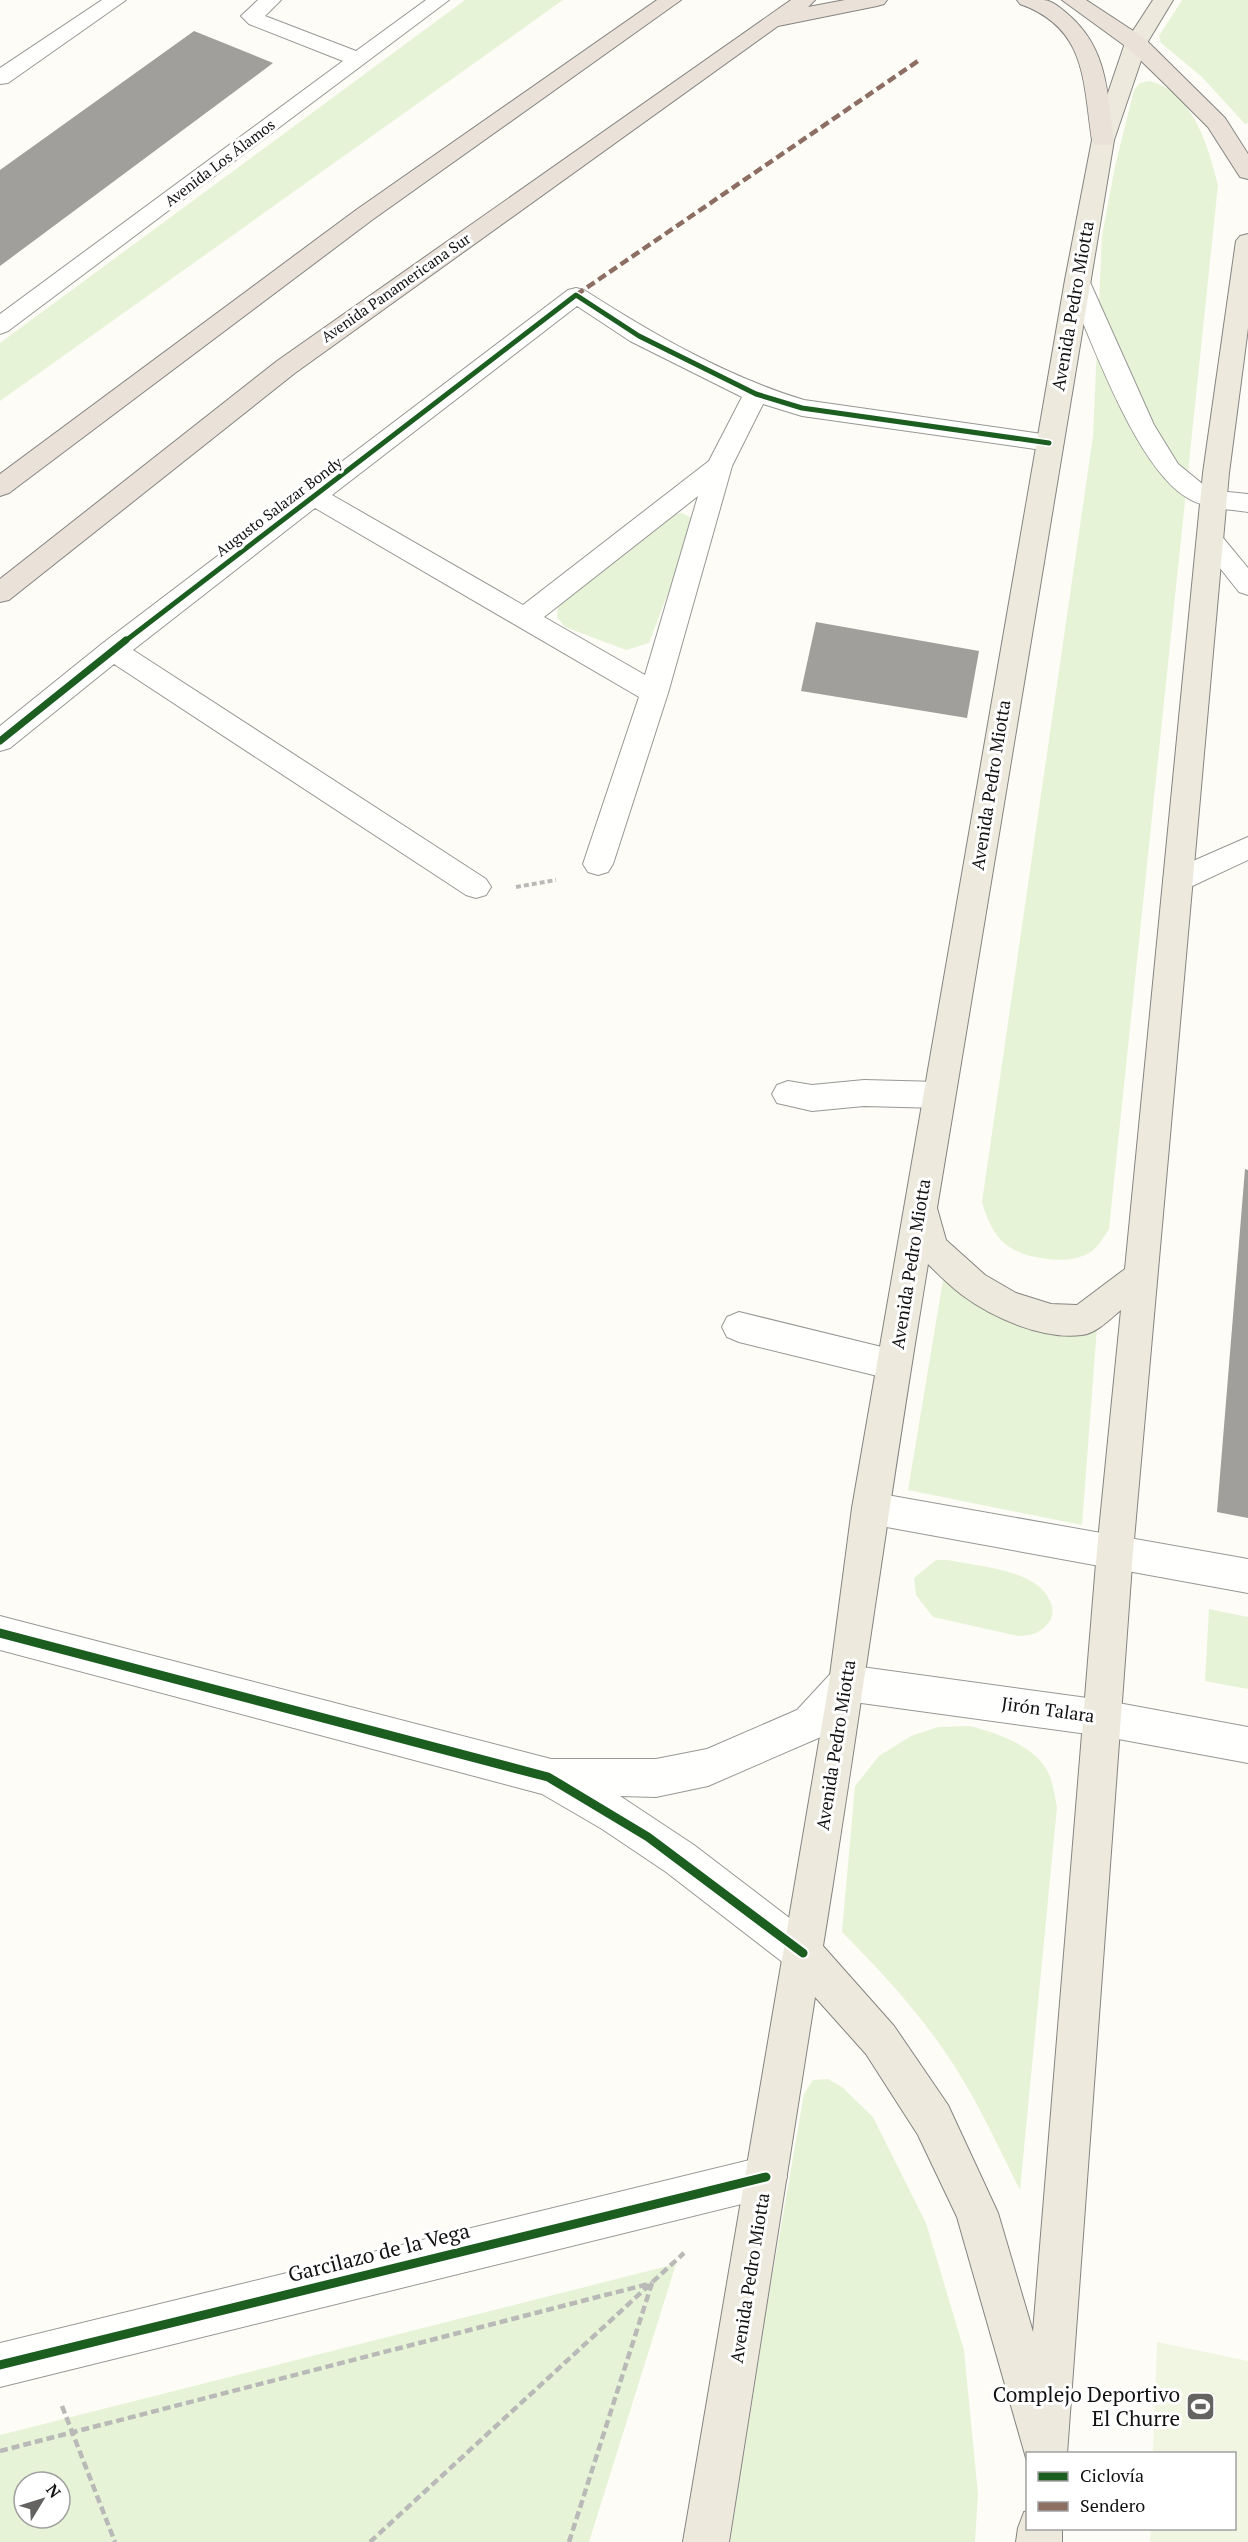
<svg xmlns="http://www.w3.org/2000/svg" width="1248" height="2542" font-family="'PT Serif',serif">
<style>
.green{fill:#e7f3d7;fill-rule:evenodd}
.pitch{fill:#f0f6e1}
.building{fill:#a19f9c}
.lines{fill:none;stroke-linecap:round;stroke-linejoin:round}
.minor-casing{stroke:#979795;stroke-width:2}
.major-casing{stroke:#858482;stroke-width:2}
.highway-casing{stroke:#858482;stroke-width:2}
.path-far1{stroke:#b9b9b8;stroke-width:4;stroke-dasharray:5 3;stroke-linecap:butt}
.path{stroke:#b9b9b8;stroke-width:4.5;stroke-dasharray:8 4;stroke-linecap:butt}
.minor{fill:#fffffe;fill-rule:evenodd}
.major{fill:#ede9dc;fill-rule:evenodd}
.highway{fill:#eae1d8;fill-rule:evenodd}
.quiet{stroke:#8d6e63;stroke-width:4.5;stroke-dasharray:9 4.5;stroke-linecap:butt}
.cycleway-far2-casing{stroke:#fff;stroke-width:8}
.cycleway-far1-casing{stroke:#fff;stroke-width:10}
.cycleway-casing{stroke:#fff;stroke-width:13}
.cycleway-far2{stroke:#1b5e20;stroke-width:5}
.cycleway-far1{stroke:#1b5e20;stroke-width:7}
.cycleway{stroke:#1b5e20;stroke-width:9}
.labels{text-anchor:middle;stroke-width:6;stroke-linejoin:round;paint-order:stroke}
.far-street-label{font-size:15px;fill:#111;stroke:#fff}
.street-label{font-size:18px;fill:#111;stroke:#fff}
.near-street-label{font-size:21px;fill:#111;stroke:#fff}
.near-poi-label{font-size:21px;fill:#111;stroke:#fff;text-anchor:end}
</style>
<rect width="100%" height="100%" fill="#fdfcf7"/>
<path class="green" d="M 465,0 L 563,0 L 0,401 L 0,343 Z
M 1182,0 L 1248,0 L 1248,123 L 1245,124 L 1202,77 L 1161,43 L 1159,36 Z
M 1150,81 C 1193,92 1209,148 1218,185 L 1109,1229 C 1105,1235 1099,1246 1092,1251 C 1078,1260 1063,1261 1047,1259 C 1008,1254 993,1240 982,1202 L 1093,436 L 1102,236 L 1115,166 L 1134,90 L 1140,83 Z
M 682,513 L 692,518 L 691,532 L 649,643 L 626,650 L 565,627 L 557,617 L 558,606 L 674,514 Z
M 943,1280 L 972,1301 L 1097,1327 L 1082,1525 L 908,1490 Z
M 936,1560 L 948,1560 C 979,1567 1034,1569 1049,1599 C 1053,1606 1054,1614 1050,1621 C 1041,1633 1032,1636 1018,1636 L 933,1617 L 916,1595 L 914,1578 Z
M 1209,1609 L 1248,1617 L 1248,1689 L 1205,1681 Z
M 970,1726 C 997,1733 1036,1746 1049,1774 C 1053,1784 1055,1797 1057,1807 L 1020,2190 C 996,2142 974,2093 943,2049 C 914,2007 878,1968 842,1932 L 855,1786 L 879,1756 L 911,1736 L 938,1727 Z
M 828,2079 L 842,2087 L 873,2117 L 926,2223 L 964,2350 L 978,2494 L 975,2542 L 730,2542 L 768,2301 L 804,2094 L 813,2080 Z
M 676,2264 L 589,2542 L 0,2542 L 0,2435 ZM 24,2482 L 60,2482 L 60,2518 L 24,2518 Z"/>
<path class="pitch" d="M 1157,2342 L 1248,2361 L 1248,2542 L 1150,2542 L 1151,2529 L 1234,2528 L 1234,2454 L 1153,2453 Z"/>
<path class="building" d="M 194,31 L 273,63 L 0,266 L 0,170 Z
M 816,622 L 979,651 L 967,718 L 801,691 Z
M 1245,1169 L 1248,1170 L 1248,1518 L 1217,1512 Z"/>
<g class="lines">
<defs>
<path id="minor" d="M 102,0 L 126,0 L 8,83 L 0,84 L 0,68 Z
M 258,0 L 281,0 L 265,16 L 356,51 L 426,0 L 449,0 L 8,331 L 0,334 L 0,314 L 343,61 L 249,24 L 241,16 Z
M 1077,273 L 1085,275 L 1089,280 L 1154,425 L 1178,464 L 1205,486 L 1218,491 L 1248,494 L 1248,512 C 1228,509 1204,509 1186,497 C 1134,464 1091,338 1065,280 L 1069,275 Z
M 576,288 L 584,290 C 653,334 725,376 804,400 L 1049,435 L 1058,437 L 1062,443 L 1058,449 L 1049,451 L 802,416 L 763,404 L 732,466 L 668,693 L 613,864 L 608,872 L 598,875 L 588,872 L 583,864 L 639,697 L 315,508 L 133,650 L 486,879 L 491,887 L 486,895 L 476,898 L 466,895 L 114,664 L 10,748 L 0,751 L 0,726 L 103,643 L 568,290 ZM 577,306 L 630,341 L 742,397 L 709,461 L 523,605 L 332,495 ZM 698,496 L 645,675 L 544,617 Z
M 1210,530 L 1219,533 L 1248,568 L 1248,595 L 1239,592 L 1197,539 L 1201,533 Z
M 1248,837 L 1248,860 L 1188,888 L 1178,891 L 1168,888 L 1163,880 L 1168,872 Z
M 864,1080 L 939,1082 L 950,1086 L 955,1095 L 950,1104 L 939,1108 L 864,1106 L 812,1111 L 777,1103 L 772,1094 L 777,1085 L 788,1081 L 812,1085 Z
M 739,1312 L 894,1350 L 906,1354 L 911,1365 L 906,1376 L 894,1380 L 739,1342 L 727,1337 L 722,1327 L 727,1317 Z
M 870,1492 L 1248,1559 L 1248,1593 L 870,1524 L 858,1520 L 852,1508 L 858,1496 Z
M 0,1616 L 551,1759 L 656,1759 L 707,1749 L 797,1710 L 834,1670 L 847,1665 L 1102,1700 L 1248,1727 L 1248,1763 L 1102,1736 L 854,1702 L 823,1736 L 708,1786 L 656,1797 L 620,1796 L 694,1845 L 817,1939 L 823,1953 L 817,1967 L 803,1973 L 789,1967 L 666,1872 L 602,1829 L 542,1794 L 0,1650 Z
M 766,2156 L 781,2162 L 787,2177 L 781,2192 L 766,2198 L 0,2387 L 0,2343 Z"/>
<path id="major" d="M 1153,0 L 1173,0 L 1147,43 L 1114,140 L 937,1208 L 946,1240 L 985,1275 L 1016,1293 L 1051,1304 L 1077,1305 L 1125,1269 L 1203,473 L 1236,241 L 1240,236 L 1248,234 L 1248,328 L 1229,473 L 1133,1551 L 1067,2454 L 1028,2454 L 1028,2465 L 957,2217 L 918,2135 L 866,2054 L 815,1997 L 729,2542 L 683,2542 L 829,1683 L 852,1508 L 1065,280 L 1092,140 L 1125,43 ZM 928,1264 C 939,1275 950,1286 962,1295 C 993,1318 1043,1340 1082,1335 C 1097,1333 1110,1319 1121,1310 L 1097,1551 L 1033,2332 L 998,2213 L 948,2105 L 894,2026 L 823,1946 C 860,1719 890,1491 928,1264 Z
M 1028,2511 L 1028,2528 L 1062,2528 L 1062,2542 L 1016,2542 L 1018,2528 L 1024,2512 Z"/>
<path id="highway" d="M 657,0 L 681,0 L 372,220 L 9,493 L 0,496 L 0,474 L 356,210 Z
M 791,0 L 815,0 L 808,7 L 845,0 L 887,0 L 884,4 L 877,6 L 778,26 L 295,373 L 9,600 L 0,602 L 0,579 L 277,361 Z
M 1017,0 C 1026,0 1035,0 1044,0 C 1054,1 1064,11 1071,17 C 1108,51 1107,94 1114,140 L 1111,145 L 1095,145 L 1092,140 C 1083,81 1087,28 1020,4 Z
M 1062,0 L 1086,0 L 1144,38 L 1225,118 L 1248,154 L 1248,179 L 1240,177 L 1208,127 L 1166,85 L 1128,48 Z"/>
</defs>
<use href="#minor" class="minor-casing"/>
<use href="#major" class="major-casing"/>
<use href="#highway" class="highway-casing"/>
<path class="path-far1" d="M 516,887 L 556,880"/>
<path class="path" d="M 62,2406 L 115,2542
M 0,2451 L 652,2283
M 370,2542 L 684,2253
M 569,2542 L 652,2283"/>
<use href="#minor" class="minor"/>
<use href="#major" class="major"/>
<use href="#highway" class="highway"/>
<path class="quiet" d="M 576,295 L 918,61"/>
<defs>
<path id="cycleway-far2" d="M 124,642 L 576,295 L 639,336 L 756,394 L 802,408 L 1049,443"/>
<path id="cycleway-far1" d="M 0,741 L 126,640"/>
<path id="cycleway" d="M 0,1633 L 548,1777 L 648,1837 L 803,1953
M 0,2365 L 766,2177"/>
</defs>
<use href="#cycleway-far2" class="cycleway-far2-casing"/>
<use href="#cycleway-far1" class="cycleway-far1-casing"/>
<use href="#cycleway" class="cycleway-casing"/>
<use href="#cycleway-far2" class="cycleway-far2"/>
<use href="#cycleway-far1" class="cycleway-far1"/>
<use href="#cycleway" class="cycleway"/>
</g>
<defs>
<symbol id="stadium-square" viewBox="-11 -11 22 22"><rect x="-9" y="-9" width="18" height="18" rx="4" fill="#646362" stroke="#fff"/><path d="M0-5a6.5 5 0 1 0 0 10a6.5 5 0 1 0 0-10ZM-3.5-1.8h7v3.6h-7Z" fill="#fff"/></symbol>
</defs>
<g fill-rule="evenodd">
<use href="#stadium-square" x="1184" y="2390" width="33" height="33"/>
</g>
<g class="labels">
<g class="far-street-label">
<text transform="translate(220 163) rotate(-37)" y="5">Avenida Los Álamos</text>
<text transform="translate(396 288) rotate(-35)" y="5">Avenida Panamericana Sur</text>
<text transform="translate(279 507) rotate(-37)" y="5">Augusto Salazar Bondy</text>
</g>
<g class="street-label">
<text transform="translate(1073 306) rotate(-80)" y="6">Avenida Pedro Miotta</text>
<text transform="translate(991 785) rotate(-81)" y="6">Avenida Pedro Miotta</text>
<text transform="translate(911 1264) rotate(-81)" y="6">Avenida Pedro Miotta</text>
<text transform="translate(1048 1710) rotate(8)" y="6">Jirón Talara</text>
<text transform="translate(836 1745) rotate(-81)" y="6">Avenida Pedro Miotta</text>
<text transform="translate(750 2278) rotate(-81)" y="6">Avenida Pedro Miotta</text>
</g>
<g class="near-street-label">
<text transform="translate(379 2253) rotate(-14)" y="7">Garcilazo de la Vega</text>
</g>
<g class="near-poi-label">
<text x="1180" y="2402">Complejo Deportivo<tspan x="1180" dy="24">El Churre</tspan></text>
</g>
</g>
<rect x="1026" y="2452" width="210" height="78" fill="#ffffff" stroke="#a0a0a0" stroke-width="1.5"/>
<rect x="1038" y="2472" width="30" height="9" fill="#1b5e20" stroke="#a0a0a0" stroke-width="1.5"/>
<text x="1080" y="2482" font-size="18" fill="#111111">Ciclovía</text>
<rect x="1038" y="2502" width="30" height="9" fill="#8d6e63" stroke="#a0a0a0" stroke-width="1.5"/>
<text x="1080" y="2512" font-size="18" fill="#111111">Sendero</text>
<g transform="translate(42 2500) rotate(52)"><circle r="28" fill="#ffffff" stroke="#a0a0a0" stroke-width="1.5"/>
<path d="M0-4.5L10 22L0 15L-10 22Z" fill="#646362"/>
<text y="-9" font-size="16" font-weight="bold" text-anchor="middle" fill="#111111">N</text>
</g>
</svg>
